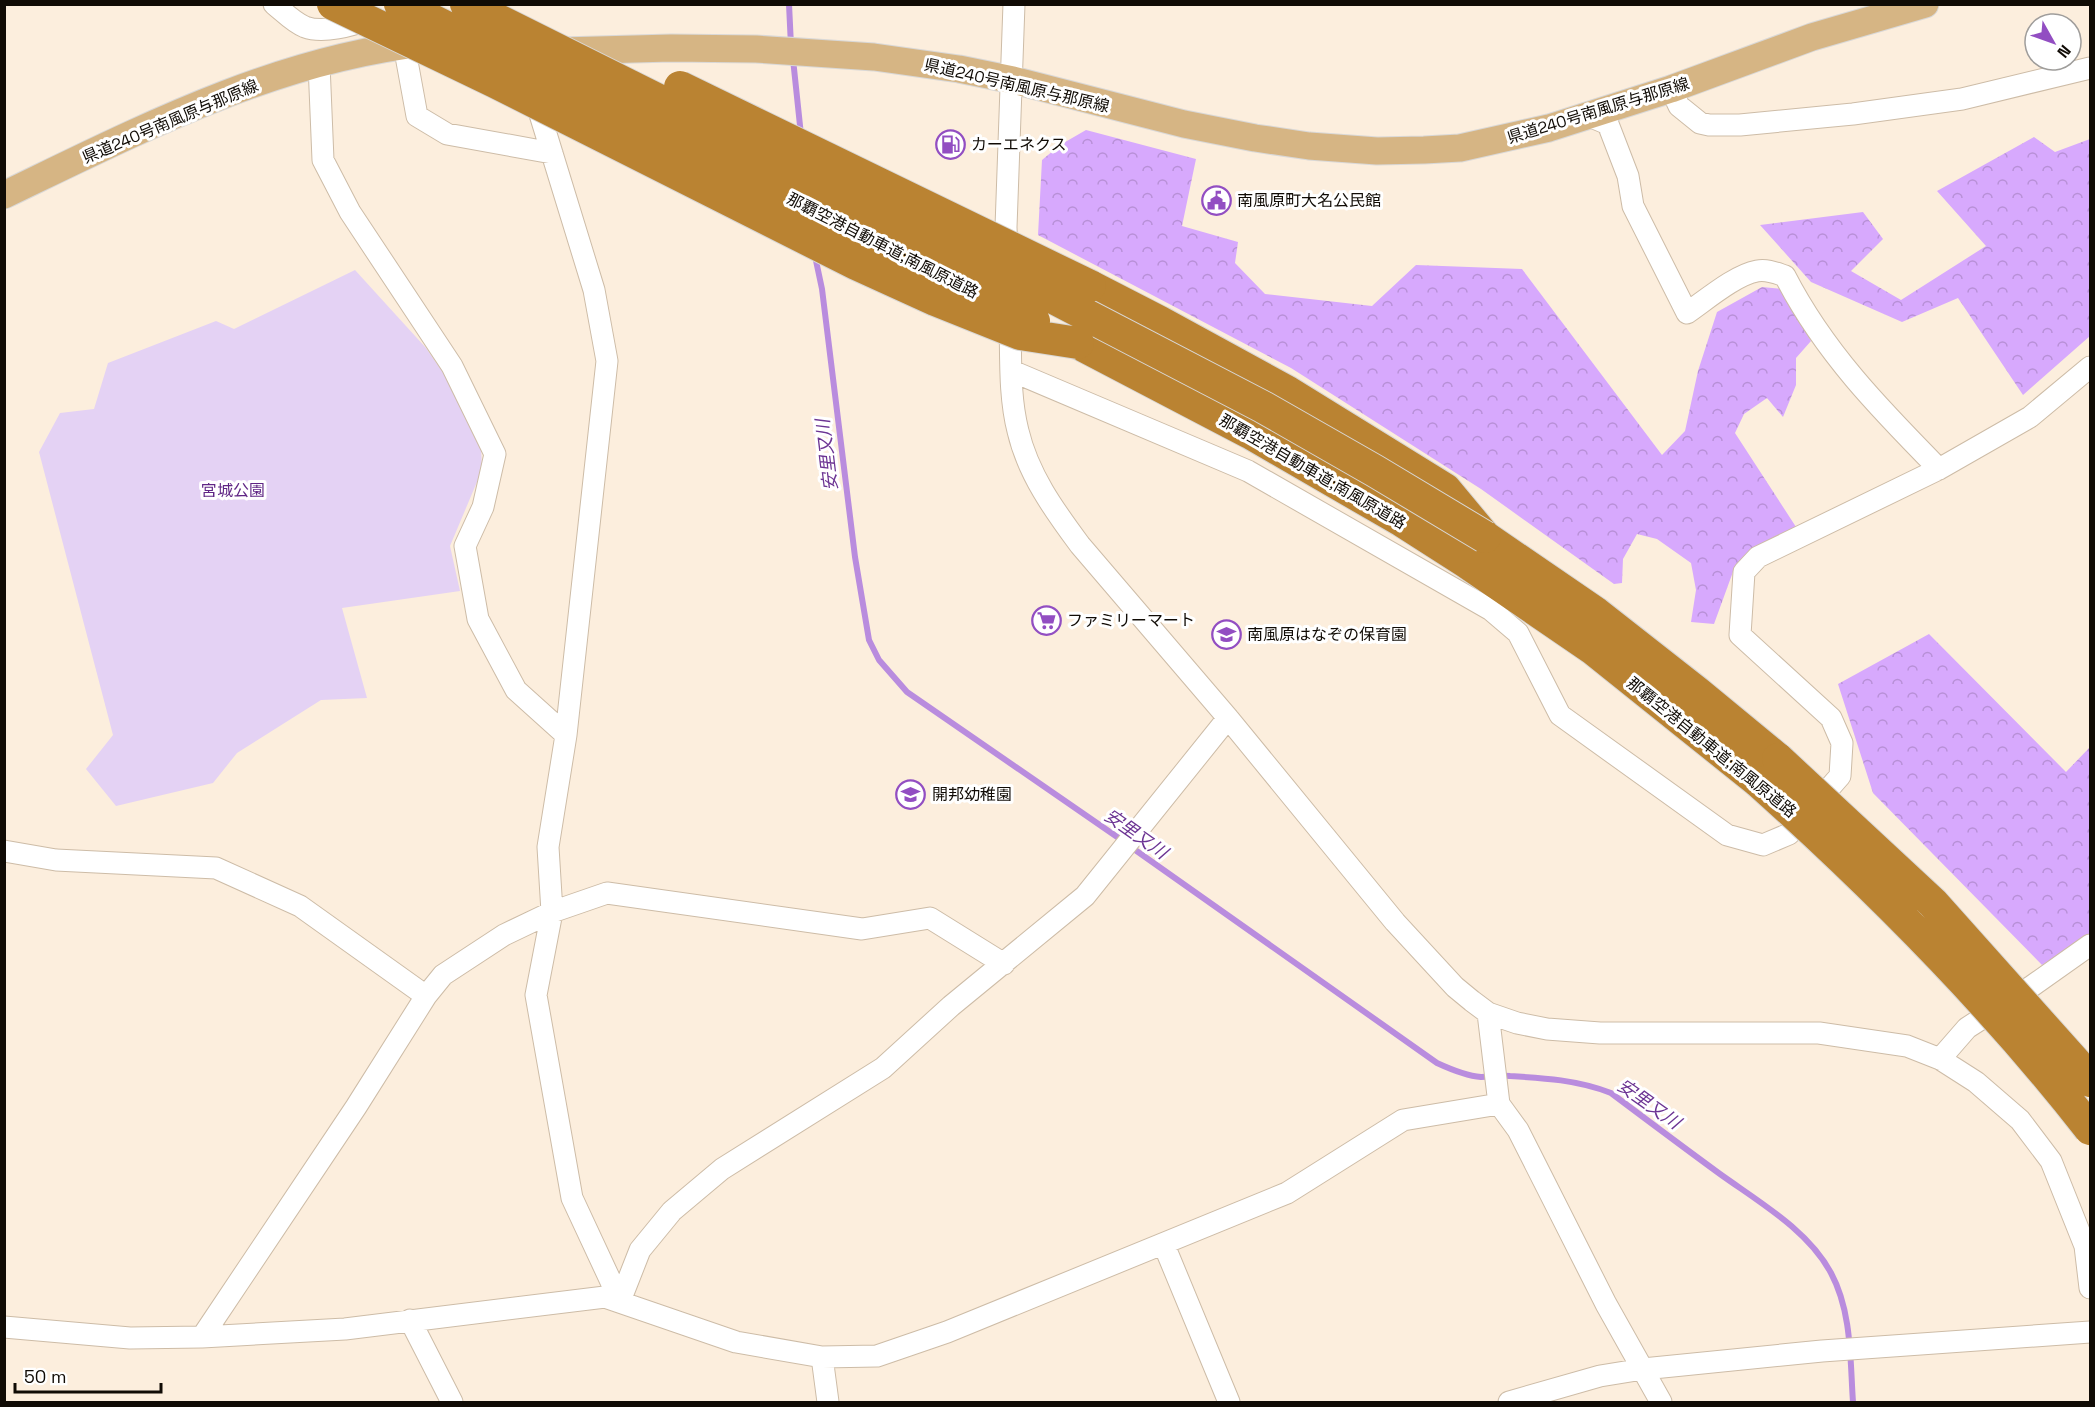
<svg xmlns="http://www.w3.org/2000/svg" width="2095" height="1407" font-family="'Space Grotesk','Noto Sans JP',sans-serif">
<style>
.green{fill:#e4d2f4}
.forest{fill:url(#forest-crowns)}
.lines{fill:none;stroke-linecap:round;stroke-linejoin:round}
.stream{stroke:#b98cde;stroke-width:6}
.minor-casing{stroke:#cdbca7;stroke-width:23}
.major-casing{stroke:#d9d8d7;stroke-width:29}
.highway-casing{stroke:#d9d8d7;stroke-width:34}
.minor{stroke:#fff;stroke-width:21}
.major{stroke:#d6b584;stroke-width:27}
.highway{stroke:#ba8332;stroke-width:32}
.highway-bridge-casing{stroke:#d9d8d7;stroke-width:34;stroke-linecap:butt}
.highway-bridge{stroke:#ba8332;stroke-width:32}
.labels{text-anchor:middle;stroke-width:6;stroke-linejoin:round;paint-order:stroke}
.street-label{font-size:16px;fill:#100b05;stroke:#fff}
.poi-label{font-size:16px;fill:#100b05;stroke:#fff;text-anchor:start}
.park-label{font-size:16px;fill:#602685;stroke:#fff}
.water-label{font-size:18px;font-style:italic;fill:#6c3493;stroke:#fff}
</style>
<defs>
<pattern id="forest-crowns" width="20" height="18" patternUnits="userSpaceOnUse" patternTransform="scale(1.5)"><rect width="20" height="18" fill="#d7a9fd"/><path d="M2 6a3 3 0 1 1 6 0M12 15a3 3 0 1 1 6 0" fill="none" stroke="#b890d7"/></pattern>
</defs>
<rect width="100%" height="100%" fill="#fceedd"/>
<path class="green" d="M 355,270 L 426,348 L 454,388 L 481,446 L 482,470 L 450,546 L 460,591 L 342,608 L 367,698 L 321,700 L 237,753 L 213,783 L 116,806 L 86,769 L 113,735 L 39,452 L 60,413 L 94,409 L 108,363 L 216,321 L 234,329 Z"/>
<path class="forest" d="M 1086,130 L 1196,159 L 1182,226 L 1238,242 L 1235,263 L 1265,294 L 1372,306 L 1416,265 L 1522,269 L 1662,455 L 1685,431 L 1698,371 L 1717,312 L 1762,287 L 1782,289 L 1811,341 L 1796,358 L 1796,385 L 1783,417 L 1767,398 L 1744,414 L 1735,433 L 1798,530 L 1765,544 L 1734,569 L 1714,624 L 1691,622 L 1696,590 L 1691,563 L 1657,539 L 1637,534 L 1623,559 L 1622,583 L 1614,584 L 1481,489 L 1291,368 L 1038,235 L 1042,160 L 1060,145 Z
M 2034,137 L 2055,152 L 2090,139 L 2090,336 L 2023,395 L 1958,298 L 1902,322 L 1811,282 L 1760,225 L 1863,212 L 1883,239 L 1851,271 L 1901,300 L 1986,246 L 1937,191 Z
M 1929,634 L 2066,772 L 2090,747 L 2090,934 L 2042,965 L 1873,793 L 1838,684 Z"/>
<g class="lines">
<path class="stream" d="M 789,4 L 791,46
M 793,59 L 801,135
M 815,256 L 822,289 L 855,557 L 869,640 L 879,660 L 907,692 L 1123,841
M 1131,847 L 1437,1063 C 1450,1069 1467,1076 1481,1077 C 1491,1077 1500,1075 1510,1076 C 1544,1078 1578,1080 1611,1093 C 1647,1120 1683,1147 1720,1174 C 1759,1202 1808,1230 1831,1273 C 1852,1312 1850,1360 1853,1402"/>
<defs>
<path id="minor" d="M 274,4 C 284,12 293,22 305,27 C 324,34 352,25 371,19
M 404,45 L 417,116 L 447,134 L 552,153
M 319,64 L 323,160 L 350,212 L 452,366 L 495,454 L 483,507 L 465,546 L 478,619 L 516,690 L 566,735
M 1671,89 L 1679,106 L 1700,123 L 1709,125 L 1740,125 L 1853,114 L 1962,99 L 2090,68
M 535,98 L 594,290 L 607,361 L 566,735 L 548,847 L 552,912 L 536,995 L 572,1198 L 620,1301
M 1589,116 L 1608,124 L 1628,176 L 1633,206 L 1687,313 C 1706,300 1735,275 1757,271 C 1767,269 1776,273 1785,276 C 1824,352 1880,409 1939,469
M 1007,256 L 1006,227 L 1014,4
M 1010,320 C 1011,357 1009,396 1018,431 C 1028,474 1054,510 1080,545 L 1228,718 L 1395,922 L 1455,987 L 1472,1001 L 1488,1013 L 1517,1023 L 1547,1029 L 1600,1033 L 1819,1033 L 1907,1046 L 1940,1059 L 1976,1082 L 2020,1120 L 2051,1161 L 2085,1246 L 2090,1288
M 1012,371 L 1248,471 L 1491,610 L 1518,633 L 1560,715 L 1727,835 L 1763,845 L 1789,834 L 1840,776 L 1842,743 L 1831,718 L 1740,635 L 1744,572 L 1758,557 L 1939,469 L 2030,417 L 2090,367
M 4,851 L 56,860 L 216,868 L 300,906 L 426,996
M 1488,1013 L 1499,1104 L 1518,1130 L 1606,1304 L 1661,1402
M 1940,1059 L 1967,1028 L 2032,986 L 2090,945
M 1164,1245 L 1229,1402
M 620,1301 L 640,1250 L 672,1211 L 722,1169 L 883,1068 L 951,1006 L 1085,896 L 1228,718
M 410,1320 L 452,1402
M 4,1327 L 130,1338 L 202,1337 L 345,1329 L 605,1297 L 736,1342 L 822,1357 L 877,1356 L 947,1332 L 1287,1193 L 1403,1120 L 1499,1104
M 202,1337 L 356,1107 L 426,996 L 443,975 L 504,935 L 552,912 L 607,893 L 862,929 L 930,918 L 1004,964
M 822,1357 L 828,1402
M 1509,1402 L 1600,1376 L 1643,1369 L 1822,1351 L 2090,1332"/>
<path id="major" d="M 561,51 L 671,48 L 756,49 L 874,57 L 959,69 L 1013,80 L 1184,124 L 1255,138 L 1309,146 L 1377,151 L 1424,150 L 1460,148 L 1549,128 L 1671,89 L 1812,37 L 1925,4
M 4,195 C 137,131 275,59 424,43"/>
<path id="highway" d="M 1090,286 L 1160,322 L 1288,392 L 1445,489 L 1485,537 L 1596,613 L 1698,693 L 1778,759
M 1078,343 L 1250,433 L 1402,521 L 1466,562 L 1593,649 L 1759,782"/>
</defs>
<use href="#minor" class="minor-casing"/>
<use href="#major" class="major-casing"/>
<use href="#highway" class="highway-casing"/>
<use href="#minor" class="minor"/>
<use href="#major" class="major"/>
<use href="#highway" class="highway"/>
<defs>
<path id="highway-bridge" d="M 333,4 L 495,82 L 856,264 L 935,300 L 1020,334 L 1078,343
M 400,4 L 1034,321
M 466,4 L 1021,281 L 1263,407 L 1375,471 L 1485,537
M 680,87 L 1090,286
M 1778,759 L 1933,903 L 2076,1063 L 2090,1081
M 1759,782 C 1878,889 1992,1003 2090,1129"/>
</defs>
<use href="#highway-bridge" class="highway-bridge-casing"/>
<use href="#highway-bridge" class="highway-bridge"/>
</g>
<defs>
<symbol id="fuel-ring" viewBox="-11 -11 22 22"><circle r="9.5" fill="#fff" stroke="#924ec2" stroke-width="1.5"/><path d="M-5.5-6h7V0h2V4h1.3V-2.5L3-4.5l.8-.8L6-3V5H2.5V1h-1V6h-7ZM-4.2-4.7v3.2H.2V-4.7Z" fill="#924ec2"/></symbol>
<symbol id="civic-ring" viewBox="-11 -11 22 22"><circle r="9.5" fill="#fff" stroke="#924ec2" stroke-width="1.5"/><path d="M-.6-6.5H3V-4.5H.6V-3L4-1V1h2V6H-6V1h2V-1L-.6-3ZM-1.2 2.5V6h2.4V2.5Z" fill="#924ec2"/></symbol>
<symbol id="supermarket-ring" viewBox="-11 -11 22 22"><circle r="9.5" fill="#fff" stroke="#924ec2" stroke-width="1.5"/><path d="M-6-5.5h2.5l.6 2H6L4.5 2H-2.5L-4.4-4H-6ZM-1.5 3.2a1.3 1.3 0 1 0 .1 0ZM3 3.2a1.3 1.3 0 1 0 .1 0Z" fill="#924ec2"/></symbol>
<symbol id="school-ring" viewBox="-11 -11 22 22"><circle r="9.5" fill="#fff" stroke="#924ec2" stroke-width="1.5"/><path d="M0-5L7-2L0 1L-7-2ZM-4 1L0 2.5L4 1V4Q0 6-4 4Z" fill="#924ec2"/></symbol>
</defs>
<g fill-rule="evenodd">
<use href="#fuel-ring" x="934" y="128" width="33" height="33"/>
<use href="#civic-ring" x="1200" y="184" width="33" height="33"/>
<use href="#supermarket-ring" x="1030" y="604" width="33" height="33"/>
<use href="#school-ring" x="1210" y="618" width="33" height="33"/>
<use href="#school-ring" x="894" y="778" width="33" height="33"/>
</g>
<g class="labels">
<g class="street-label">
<text transform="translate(1017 85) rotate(13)" y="6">県道240号南風原与那原線</text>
<text transform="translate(1598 110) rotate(-17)" y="6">県道240号南風原与那原線</text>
<text transform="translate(170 121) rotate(-23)" y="6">県道240号南風原与那原線</text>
<text transform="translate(883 245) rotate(27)" y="6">那覇空港自動車道;南風原道路</text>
<text transform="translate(1313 471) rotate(30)" y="6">那覇空港自動車道;南風原道路</text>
<text transform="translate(1712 747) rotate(39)" y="6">那覇空港自動車道;南風原道路</text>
</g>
<g class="poi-label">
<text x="971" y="150">カーエネクス</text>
<text x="1237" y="206">南風原町大名公民館</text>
<text x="1067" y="626">ファミリーマート</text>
<text x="1247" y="640">南風原はなぞの保育園</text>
<text x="932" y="800">開邦幼稚園</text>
</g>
<g class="park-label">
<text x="233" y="496">宮城公園</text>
</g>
<g class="water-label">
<text transform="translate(827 455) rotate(-97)" y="6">安里又川</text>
<text transform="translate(1136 834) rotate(35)" y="6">安里又川</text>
<text transform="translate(1649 1104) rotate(35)" y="6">安里又川</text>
</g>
</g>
<rect width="2095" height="1407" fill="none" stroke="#100b05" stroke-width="12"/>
<g transform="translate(2053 42) rotate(130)"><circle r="28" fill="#ffffff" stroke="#9f9d9b" stroke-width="1.5"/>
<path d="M0-4.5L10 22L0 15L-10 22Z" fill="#924ec2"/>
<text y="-9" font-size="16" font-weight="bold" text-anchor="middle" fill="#100b05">N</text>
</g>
<path d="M15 1383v9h146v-9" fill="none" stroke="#100b05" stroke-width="3"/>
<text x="24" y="1383" font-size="18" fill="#100b05" stroke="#ffffff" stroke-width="4.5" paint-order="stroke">50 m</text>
</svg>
